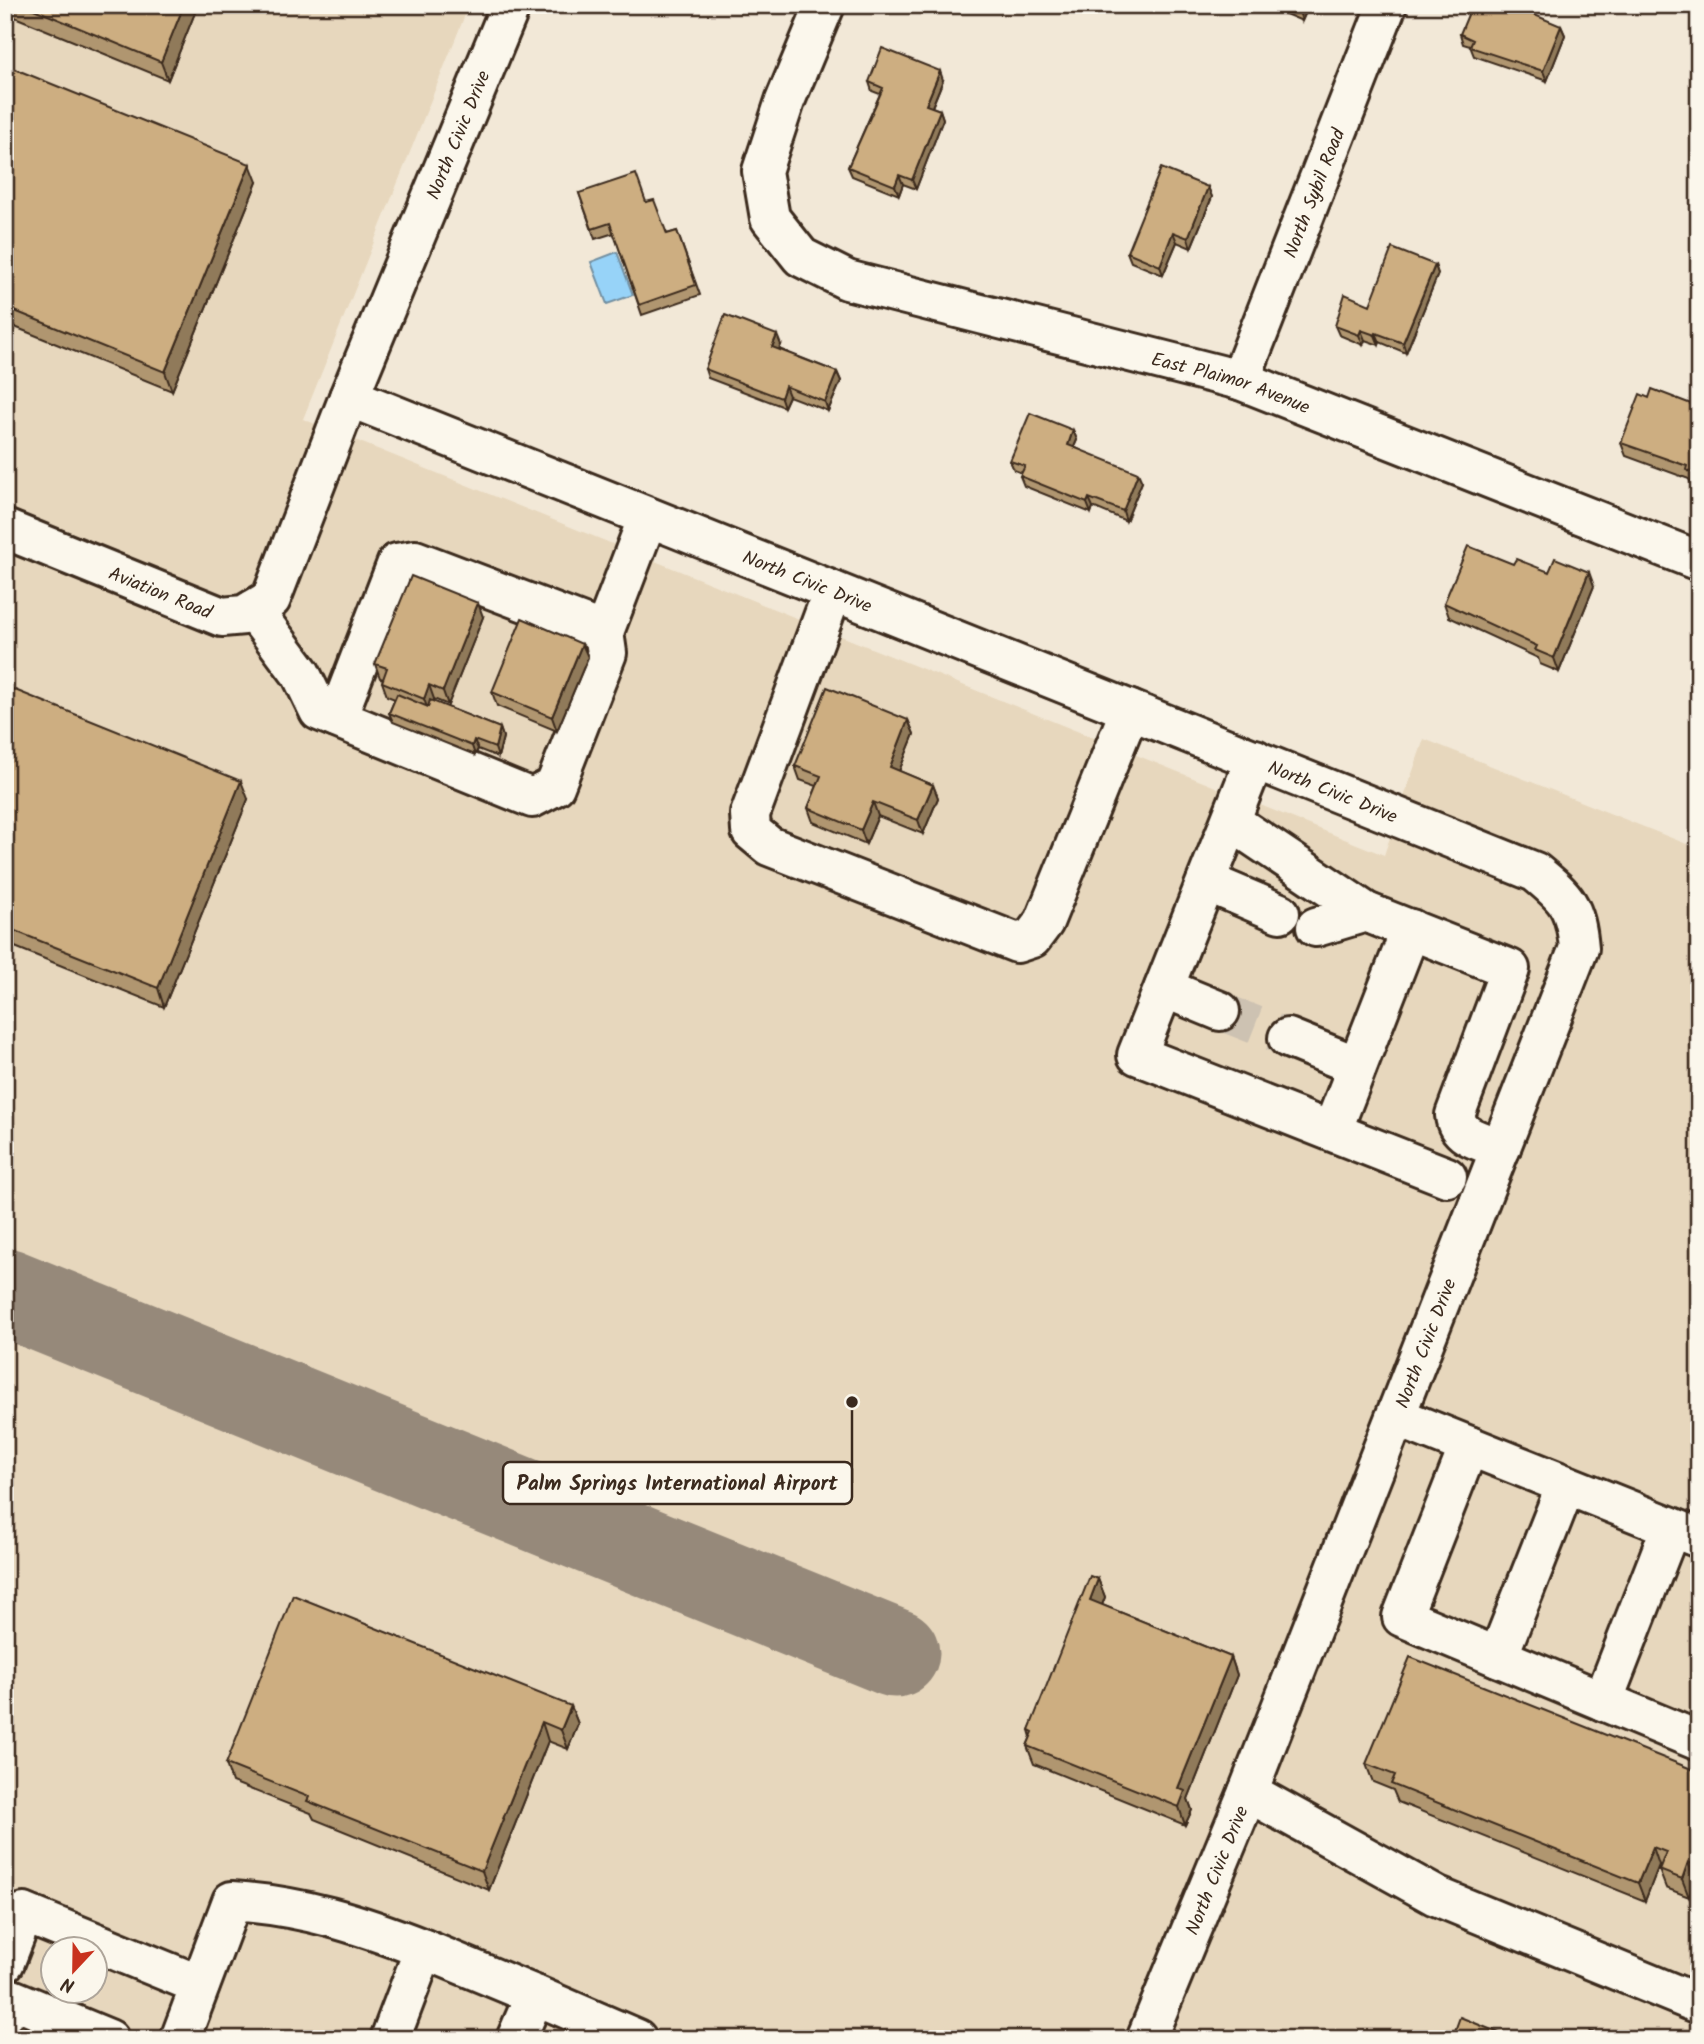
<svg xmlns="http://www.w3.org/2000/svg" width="1704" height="2044" font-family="Kalam,sans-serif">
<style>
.built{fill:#e7d7bd;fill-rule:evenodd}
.water{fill:#97d3f8;stroke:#728fa1;stroke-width:2}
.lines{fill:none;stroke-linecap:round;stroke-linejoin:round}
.taxiway{stroke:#96897a;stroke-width:89}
.minor-tunnel{stroke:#cdc2b2;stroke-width:38;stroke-dasharray:38 19;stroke-linecap:butt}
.minor-casing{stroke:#3b2a1e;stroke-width:44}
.minor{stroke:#fbf7ec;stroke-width:38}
.wall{fill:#b0966f;stroke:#3b2a1e;stroke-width:2}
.shaded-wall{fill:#907a5a;stroke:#3b2a1e;stroke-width:2}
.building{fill:#cdae81;stroke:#3b2a1e;stroke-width:2}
.labels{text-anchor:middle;stroke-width:7;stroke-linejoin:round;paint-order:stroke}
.street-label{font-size:19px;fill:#3b2a1e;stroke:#fbf7ec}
.leader{fill:none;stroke:#3b2a1e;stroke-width:2.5}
.callout-dot{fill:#3b2a1e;stroke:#fbf7ec;stroke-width:2.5}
.callout{fill:#fbf7ec;stroke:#3b2a1e;stroke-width:2.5}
.callout-label{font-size:21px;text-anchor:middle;font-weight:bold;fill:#3b2a1e}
</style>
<rect width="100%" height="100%" fill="#f2e8d7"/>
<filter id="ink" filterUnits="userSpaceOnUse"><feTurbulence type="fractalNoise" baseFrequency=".0143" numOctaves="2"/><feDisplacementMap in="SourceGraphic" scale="14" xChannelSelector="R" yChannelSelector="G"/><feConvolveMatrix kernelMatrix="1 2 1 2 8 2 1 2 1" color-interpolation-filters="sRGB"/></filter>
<g filter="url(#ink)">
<path class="built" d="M 5,5 L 469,5 L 303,419 L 1384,855 L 1424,739 L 1699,849 L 1699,2039 L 5,2039 ZM 52,1950 L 94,1950 L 94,1992 L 52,1992 Z"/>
<path class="water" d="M 617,252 L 633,295 L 607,304 L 591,262 Z"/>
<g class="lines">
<path class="taxiway" d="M 5,1292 L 895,1653"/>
<path class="minor-tunnel" d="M 1220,1011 L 1288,1038"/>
<defs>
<g id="minor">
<path id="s1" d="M 825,5 L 785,101 L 762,171 L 770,218 L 801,257 L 847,280 L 1240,380 L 1699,561"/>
<path id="s2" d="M 1240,380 L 1387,5"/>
<path id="s3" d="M 349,397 L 1535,872 C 1567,898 1575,906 1579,948 L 1248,1792 L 1146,2039"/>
<path id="s4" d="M 5,529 L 222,617 L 244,615 L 271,599 L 349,397 L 511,5"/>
<path d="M 833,591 L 750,814 L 751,831 L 769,846 L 1017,943 L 1032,938 L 1044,922 L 1130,710"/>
<path d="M 253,610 L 301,674 L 319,711 L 532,798 L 555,786 L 607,653 L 604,632 L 648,517"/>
<path d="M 337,718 L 397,563 L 415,560 L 604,632"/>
<path d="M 1255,759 L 1137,1055 L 1447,1177"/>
<path d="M 1232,822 L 1366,912 L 1510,969 L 1455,1115 C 1457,1138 1482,1141 1501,1148"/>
<path d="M 1207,882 L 1280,913"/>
<path d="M 1316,927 L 1366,912"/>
<path d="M 1164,988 L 1220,1011"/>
<path d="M 1288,1038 L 1357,1066"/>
<path d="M 1332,1131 L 1411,929"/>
<path d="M 1397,1417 L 1699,1538"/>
<path d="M 1469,1446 L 1402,1617 L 1699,1741"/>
<path d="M 1498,1657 L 1566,1485"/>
<path d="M 1603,1701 L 1671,1527"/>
<path d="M 1248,1792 L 1436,1896 L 1699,2004"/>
<path d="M 424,1949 L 535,1995"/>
<path d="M 5,1962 L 24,1913 L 200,1985"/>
<path d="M 5,2013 L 12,1999 L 109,2039"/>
<path d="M 180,2039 L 232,1901 C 304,1906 357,1923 424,1949 L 390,2039"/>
<path d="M 516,2039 L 535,1995 L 637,2039"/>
</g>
</defs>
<use href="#minor" class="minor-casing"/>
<use href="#minor" class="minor"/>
</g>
<path class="wall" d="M 5,5 L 198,5 L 168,80 L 5,13 Z
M 1264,5 L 1309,5 L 1302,21 Z
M 1561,26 L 1565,35 L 1547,81 L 1474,56 L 1470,46 L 1463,44 L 1460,34 Z
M 5,65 L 257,182 L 172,391 L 5,323 Z
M 943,80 L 932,107 L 940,110 L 943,119 L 916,189 L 903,184 L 899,195 L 852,176 L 848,167 L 880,94 L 872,91 L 869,82 Z
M 1208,187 L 1212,197 L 1191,248 L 1177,242 L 1163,275 L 1131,262 L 1127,252 Z
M 579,193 L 646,202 L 667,234 L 677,231 L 700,295 L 642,315 L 614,233 L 595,239 Z
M 1435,265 L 1438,274 L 1406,353 L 1380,342 L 1379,345 L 1365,340 L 1363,345 L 1339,335 L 1335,326 Z
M 781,345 L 779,349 L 837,372 L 841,381 L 828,411 L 789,396 L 784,407 L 708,378 L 705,369 Z
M 1649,398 L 1699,407 L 1699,486 L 1691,483 L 1689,479 L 1626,456 L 1621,443 Z
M 1073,430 L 1077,440 L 1074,447 L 1142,482 L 1126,521 L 1093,507 L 1091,513 L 1024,486 L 1020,476 L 1022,473 L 1014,470 L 1010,461 Z
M 1513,564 L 1549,572 L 1594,586 L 1559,672 L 1540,664 L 1538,658 L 1449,617 L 1444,603 Z
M 483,617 L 448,705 L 434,699 L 433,702 L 500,728 L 503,737 L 498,757 L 478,749 L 475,755 L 393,722 L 389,713 L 395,699 L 387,696 L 382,682 L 383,679 L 380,678 L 375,664 Z
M 582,644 L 588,657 L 557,731 L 497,706 L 492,692 Z
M 5,686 L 248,799 L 164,1007 L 5,943 Z
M 908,720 L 914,734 L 899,771 L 933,785 L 938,798 L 923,834 L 878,816 L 866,844 L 813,822 L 808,808 L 817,786 L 800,780 L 795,766 Z
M 1098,1579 L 1105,1597 L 1102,1605 L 1231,1657 L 1237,1675 L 1188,1799 L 1192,1810 L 1185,1825 L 1034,1764 L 1027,1746 L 1031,1737 L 1029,1730 Z
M 571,1706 L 578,1724 L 568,1749 L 548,1741 L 489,1890 L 314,1819 L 311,1813 L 232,1782 L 226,1764 Z
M 1366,1764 L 1699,1772 L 1699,1882 L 1695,1880 L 1689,1897 L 1666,1888 L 1659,1870 L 1661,1866 L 1659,1865 L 1645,1901 L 1398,1802 L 1393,1790 L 1373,1782 Z"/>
<path class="shaded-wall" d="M 184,5 L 198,5 L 168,80 L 161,62 Z
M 1301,5 L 1309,5 L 1302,21 L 1299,11 Z
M 1561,26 L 1565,35 L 1547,81 L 1543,71 Z
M 940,71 L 943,80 L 929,114 L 926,105 Z
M 940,110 L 943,119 L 916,189 L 912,180 Z
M 250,164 L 257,182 L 172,391 L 165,372 Z
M 899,175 L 903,184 L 899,195 L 895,186 Z
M 1208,187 L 1212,197 L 1191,248 L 1188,238 Z
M 1173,232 L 1177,242 L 1163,275 L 1160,266 Z
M 1435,265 L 1438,274 L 1406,353 L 1403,343 Z
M 1361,330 L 1365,340 L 1363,345 L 1359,335 Z
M 1376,333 L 1380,342 L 1379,345 L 1375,335 Z
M 777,335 L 781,345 L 776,356 L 772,347 Z
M 837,372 L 841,381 L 828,411 L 825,402 Z
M 785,386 L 789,396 L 784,407 L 781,398 Z
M 1073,430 L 1077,440 L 1071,454 L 1068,445 Z
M 1138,473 L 1142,482 L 1126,521 L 1123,511 Z
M 1089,498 L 1093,507 L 1091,513 L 1087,503 Z
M 1589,572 L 1594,586 L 1559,672 L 1554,658 Z
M 478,603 L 483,617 L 448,705 L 443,691 Z
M 582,644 L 588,657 L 557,731 L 552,717 Z
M 429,685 L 434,699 L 429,713 L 424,699 Z
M 908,720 L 914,734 L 895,781 L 890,767 Z
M 500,728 L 503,737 L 498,757 L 495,748 Z
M 474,740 L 478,749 L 475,755 L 472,746 Z
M 241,781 L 248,799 L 164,1007 L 158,988 Z
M 933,785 L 938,798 L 923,834 L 918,820 Z
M 873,802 L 878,816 L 866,844 L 861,830 Z
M 1098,1579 L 1105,1597 L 1097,1618 L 1090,1600 Z
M 1231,1657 L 1237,1675 L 1188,1799 L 1192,1810 L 1185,1825 L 1179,1807 L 1178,1788 Z
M 571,1706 L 578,1724 L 568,1749 L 561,1730 Z
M 542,1722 L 548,1741 L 489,1890 L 482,1871 Z
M 1653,1847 L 1659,1865 L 1645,1901 L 1638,1883 Z
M 1688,1862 L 1695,1880 L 1689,1897 L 1682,1879 Z"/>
<path class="building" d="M 24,5 L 184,5 L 161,62 Z
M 1284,5 L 1301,5 L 1299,11 Z
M 1472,5 L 1511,5 L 1561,26 L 1543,71 L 1470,47 L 1473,40 L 1460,34 Z
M 882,48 L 940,71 L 926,105 L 940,110 L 912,180 L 899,175 L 895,186 L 848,167 L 883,88 L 869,82 Z
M 5,65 L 250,164 L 165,372 L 5,307 Z
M 1161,168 L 1208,187 L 1188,238 L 1173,232 L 1160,266 L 1127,252 Z
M 636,174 L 646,202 L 654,200 L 667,234 L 677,231 L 696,285 L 639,305 L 610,223 L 592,229 L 579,193 Z
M 1392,248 L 1435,265 L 1403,343 L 1376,333 L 1375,335 L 1361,330 L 1359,335 L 1335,326 L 1345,294 L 1370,305 Z
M 725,315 L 777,335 L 772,347 L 837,372 L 825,402 L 785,386 L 781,398 L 705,369 Z
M 1652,389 L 1699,407 L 1699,475 L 1686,470 L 1687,466 L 1621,443 L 1640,394 L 1649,398 Z
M 1030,413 L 1073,430 L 1068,445 L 1138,473 L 1123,511 L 1089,498 L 1087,503 L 1020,476 L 1025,466 L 1010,461 Z
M 1468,546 L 1513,564 L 1516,559 L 1549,572 L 1555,558 L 1589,572 L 1554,658 L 1535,650 L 1537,646 L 1444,603 Z
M 411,576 L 478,603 L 443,691 L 429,685 L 424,699 L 382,682 L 387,668 L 375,664 Z
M 522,618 L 582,644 L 552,717 L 492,692 Z
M 5,686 L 241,781 L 158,988 L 5,927 Z
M 827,687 L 908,720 L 890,767 L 933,785 L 918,820 L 873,802 L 861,830 L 808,808 L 821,776 L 795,766 Z
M 397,694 L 428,707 L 430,700 L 500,728 L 495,748 L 474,740 L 472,746 L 389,713 Z
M 1090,1576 L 1098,1579 L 1090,1600 L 1231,1657 L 1178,1788 L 1185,1791 L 1179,1807 L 1027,1746 L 1033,1732 L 1029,1730 Z
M 293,1595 L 571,1706 L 561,1730 L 542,1722 L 482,1871 L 307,1801 L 309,1797 L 226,1764 Z
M 1410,1657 L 1699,1772 L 1699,1867 L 1688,1862 L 1682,1879 L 1659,1870 L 1666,1852 L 1653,1847 L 1638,1883 L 1391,1784 L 1395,1775 L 1366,1764 Z
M 1460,2017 L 1514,2039 L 1452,2039 Z
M 1590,2031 L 1608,2039 L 1586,2039 Z"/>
</g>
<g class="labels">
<g class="street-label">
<text dy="7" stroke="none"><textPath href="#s4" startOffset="788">North Civic Drive</textPath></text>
<text dy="7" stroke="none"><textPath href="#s2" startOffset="201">North Sybil Road</textPath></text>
<text dy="7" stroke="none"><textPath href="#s1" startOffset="724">East Plaimor Avenue</textPath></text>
<text dy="7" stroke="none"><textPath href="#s3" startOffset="494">North Civic Drive</textPath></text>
<text dy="7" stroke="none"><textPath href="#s4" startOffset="168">Aviation Road</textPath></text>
<text dy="7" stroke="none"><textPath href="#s3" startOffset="1060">North Civic Drive</textPath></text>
<text transform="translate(1425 1343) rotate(-69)" y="7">North Civic Drive</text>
<text transform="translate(1216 1870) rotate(-68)" y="7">North Civic Drive</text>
</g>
</g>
<path class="leader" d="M852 1402L852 1483"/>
<circle class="callout-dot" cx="852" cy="1402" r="7"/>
<rect class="callout" x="503" y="1462" width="349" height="42" rx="7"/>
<g class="callout-label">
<text x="677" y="1490">Palm Springs International Airport</text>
</g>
<rect width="1704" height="2044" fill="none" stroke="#fbf7ec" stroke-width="28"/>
<rect x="14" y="14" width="1676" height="2016" fill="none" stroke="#3b2a1e" stroke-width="2.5" filter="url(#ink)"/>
<g transform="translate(74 1970) rotate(202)"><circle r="33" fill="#fbf7ec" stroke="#aea59a" stroke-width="2"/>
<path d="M0-5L12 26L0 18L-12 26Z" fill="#c8321e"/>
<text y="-10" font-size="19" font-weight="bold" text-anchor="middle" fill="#3b2a1e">N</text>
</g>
</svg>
